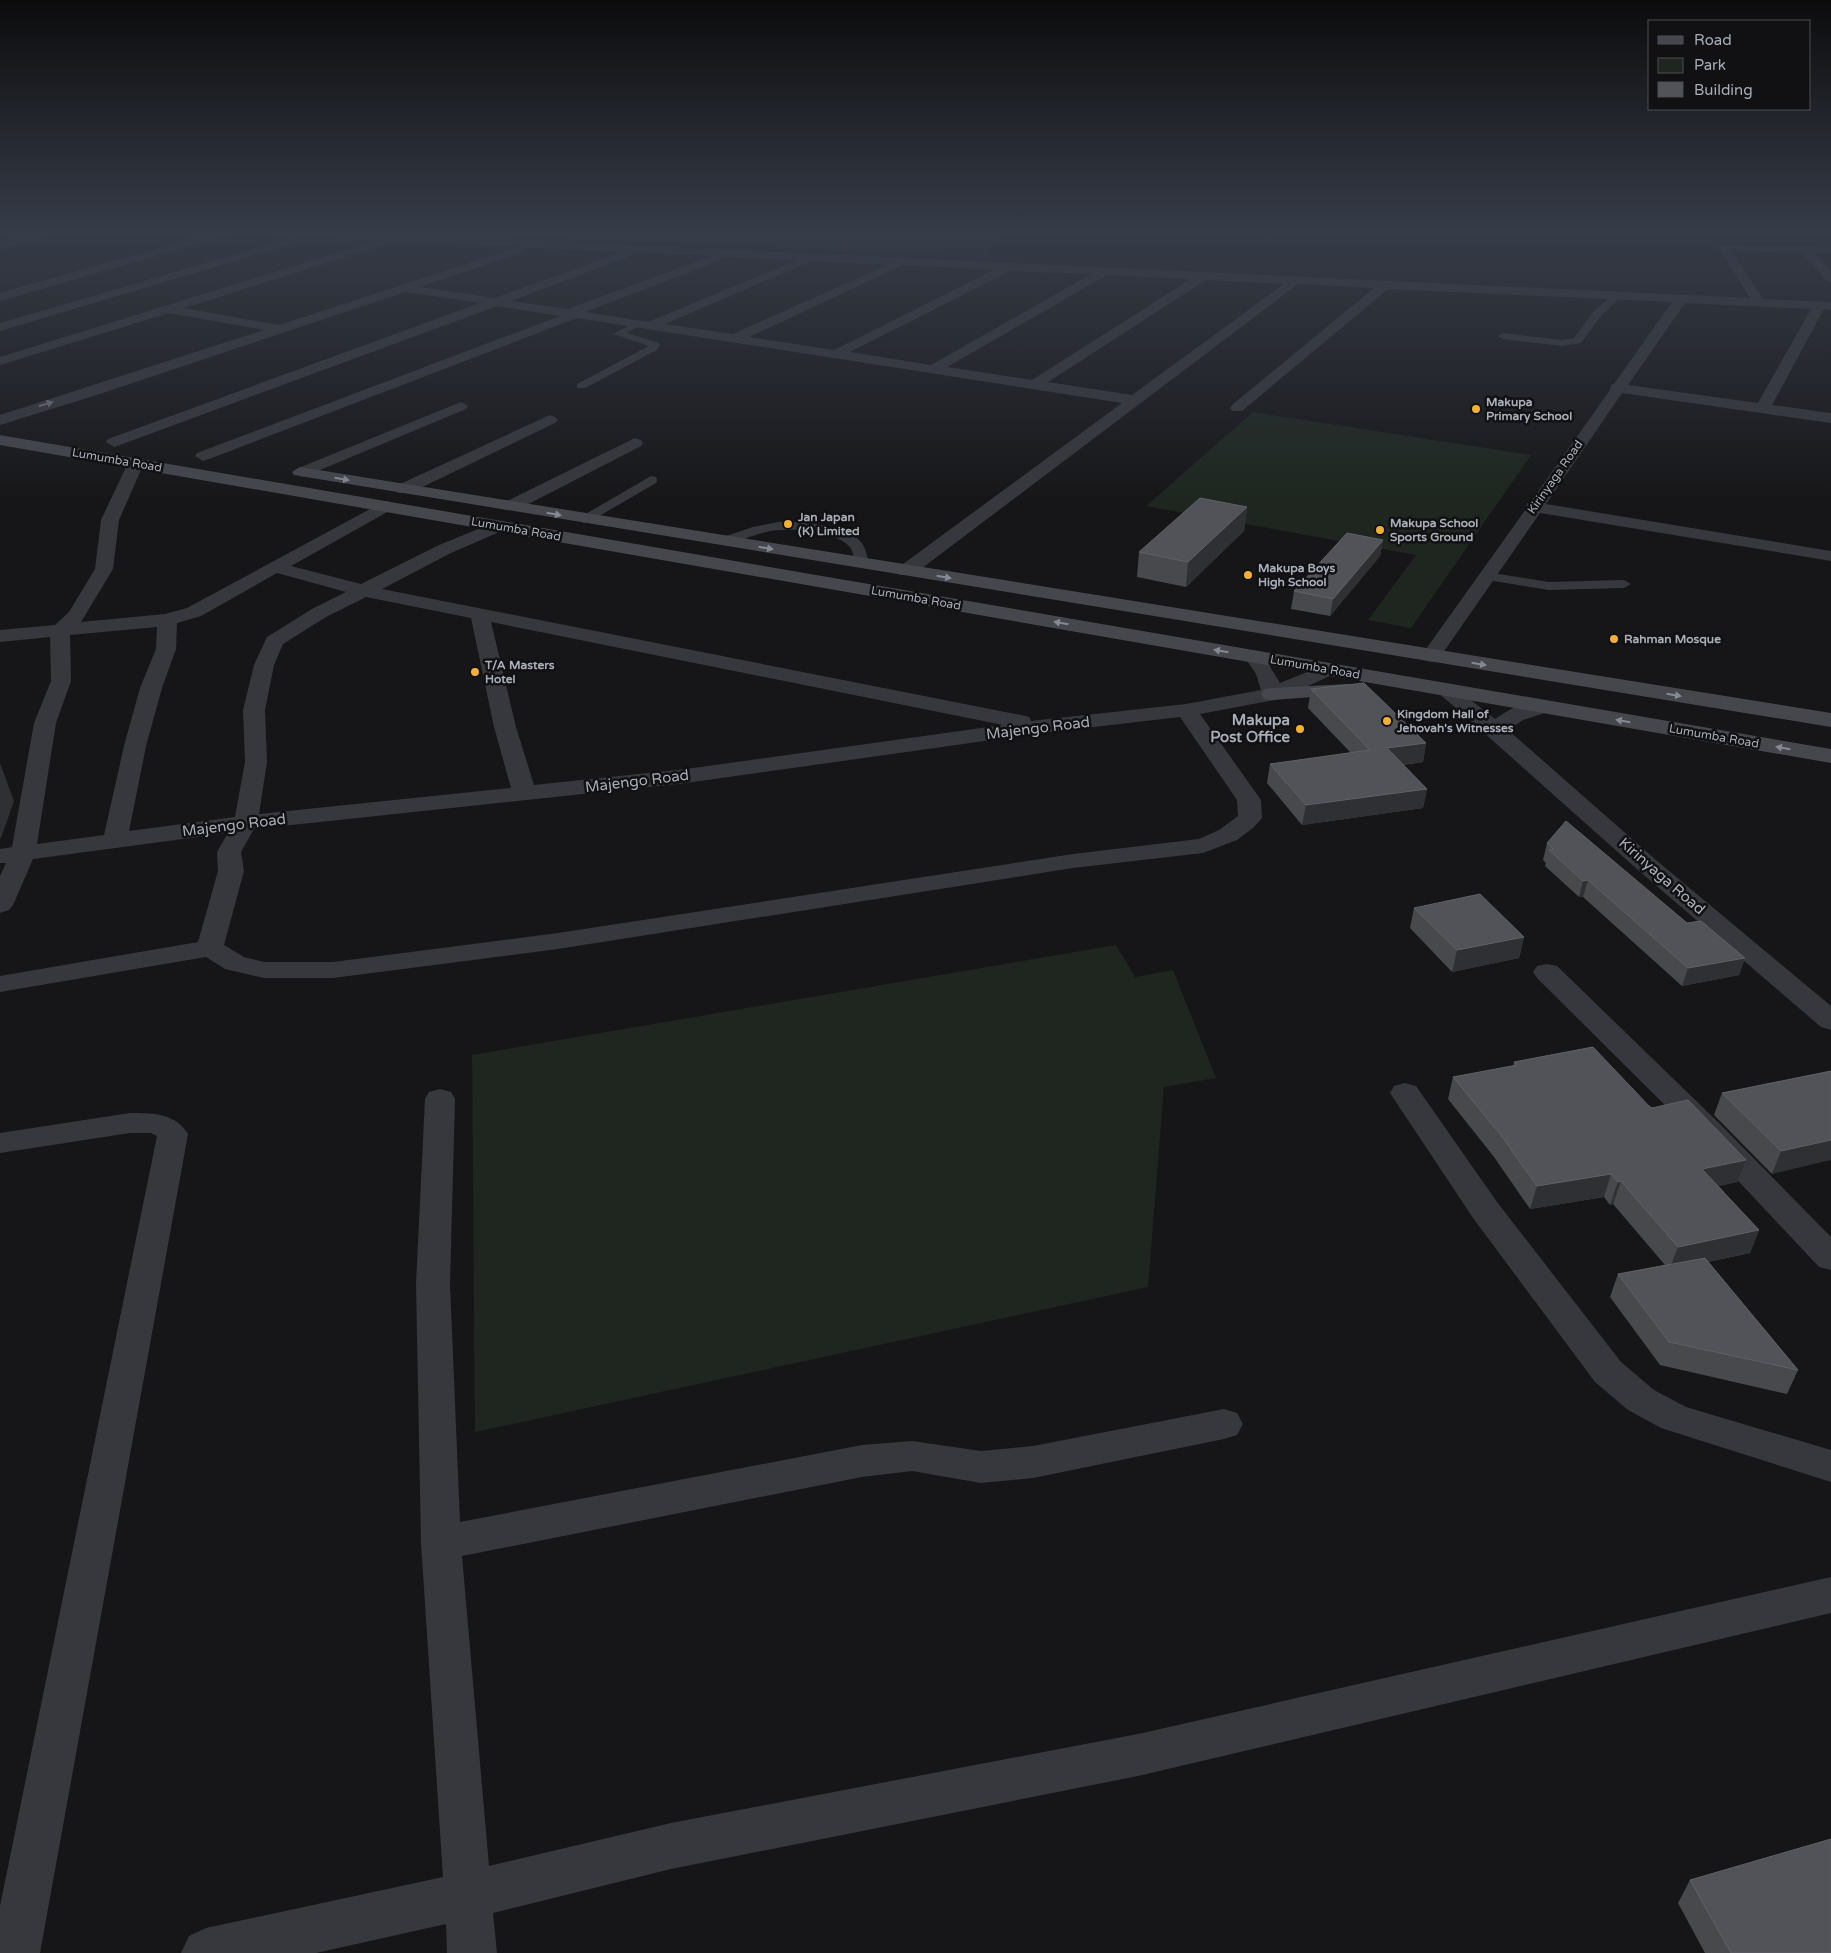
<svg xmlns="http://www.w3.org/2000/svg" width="1831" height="1953" font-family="'Varela Round',sans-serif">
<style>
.built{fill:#222225}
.green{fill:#1e261f}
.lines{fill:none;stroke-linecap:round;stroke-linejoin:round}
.lane{fill:#37383d;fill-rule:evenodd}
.street{fill:#37383d;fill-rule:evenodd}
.secondary{fill:#45474d;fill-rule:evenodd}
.wall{fill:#47494d}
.shaded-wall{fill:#2f3033}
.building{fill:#525359;stroke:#5f6168}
.oneway{fill:#757881}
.oneway2{fill:#858993}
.poi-dot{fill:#f2b134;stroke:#111113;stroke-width:2}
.labels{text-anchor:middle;stroke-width:5;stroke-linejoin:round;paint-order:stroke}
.far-poi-label{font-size:12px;font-weight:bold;fill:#a8adb8;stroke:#111113;text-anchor:start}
.far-street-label{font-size:12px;fill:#a8adb8;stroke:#111113}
.poi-label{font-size:15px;font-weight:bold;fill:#a8adb8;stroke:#111113;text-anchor:end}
.street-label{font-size:15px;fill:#a8adb8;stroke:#111113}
</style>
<rect width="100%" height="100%" fill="#161618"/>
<path class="built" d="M 381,230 L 1002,230 L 986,257 Z"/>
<path class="green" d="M 1253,412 L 1531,455 L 1411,628 L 1368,620 L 1416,555 L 1146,506 Z
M 1116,945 L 1135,977 L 1173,970 L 1216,1078 L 1164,1087 L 1148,1287 L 475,1432 L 472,1055 Z"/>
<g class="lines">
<path class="lane" d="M 1616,293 L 1621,296 L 1601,316 L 1581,343 L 1562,346 L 1503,339 L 1498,336 L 1503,333 L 1562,340 L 1574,338 L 1593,312 Z
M 637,321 L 642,324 L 627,333 L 659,343 L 660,345 L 657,350 L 585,388 L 577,388 L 577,384 L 649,346 L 613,334 Z
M 651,476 L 656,477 L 657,480 L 656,483 L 589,522 L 584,523 L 577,519 Z
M 778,522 C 799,521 845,525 860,541 C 866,547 867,556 869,563 L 862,567 L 857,566 C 853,560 854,550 848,545 C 832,530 786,527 766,532 C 752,535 739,542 725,545 L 718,541 L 720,538 L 753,527 Z
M 1486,572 L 1549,582 L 1624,580 L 1631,584 L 1624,588 L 1549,590 L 1481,579 L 1479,576 Z"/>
<path class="street" d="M 45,230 L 64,230 L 0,249 L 0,243 Z
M 222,230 L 315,230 L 1750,298 L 1718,247 L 1720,245 L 1831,247 L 1831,253 L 1815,253 L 1831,271 L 1831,282 L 1827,281 L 1802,253 L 1732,251 L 1763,299 L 1831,302 L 1831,310 L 1824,309 L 1772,405 L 1831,413 L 1831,423 L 1622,393 L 1546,504 L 1831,551 L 1831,561 L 1540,513 L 1438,660 L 1431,662 L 1424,660 L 1421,656 L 1526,509 L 1527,503 L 1530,503 L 1610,390 L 1611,385 L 1614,384 L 1672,302 L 1388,289 L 1242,411 L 1232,411 L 1230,408 L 1232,405 L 1374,288 L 1298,284 L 913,575 L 899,575 L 897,571 L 899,567 L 1122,403 L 577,318 L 209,459 L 203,461 L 195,456 L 197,453 L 560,316 L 497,306 L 120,445 L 114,447 L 106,442 L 108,439 L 480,303 L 405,292 L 103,393 L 0,425 L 0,415 L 264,330 L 169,313 L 0,365 L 0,357 L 378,240 L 236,233 L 0,301 L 0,293 ZM 383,240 L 518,247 L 279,325 L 184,308 L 384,245 L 386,243 ZM 521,247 L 622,252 L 495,298 L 420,287 L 523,252 L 525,250 ZM 632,252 L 711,256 L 568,309 L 511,301 L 631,256 ZM 722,257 L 797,260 L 648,322 L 585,312 L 721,260 ZM 811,261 L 887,265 L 733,334 L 665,324 ZM 903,265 L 994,270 L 834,350 L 749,337 ZM 1010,271 L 1091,274 L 931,365 L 850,352 ZM 1107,275 L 1191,279 L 1032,380 L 947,367 ZM 1206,280 L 1284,284 L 1132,395 L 1048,382 ZM 1685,303 L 1811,309 L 1758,403 L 1628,385 Z
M 295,237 L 301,240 L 299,242 L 0,331 L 0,323 Z
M 461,402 L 468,406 L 466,409 L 308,475 L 302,477 L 294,472 L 296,469 Z
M 550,415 L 555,417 L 558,420 L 555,423 L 410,493 L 398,493 L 396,489 L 398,485 Z
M 635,438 L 641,440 L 643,443 L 641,446 L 517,510 L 505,510 L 502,506 L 505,502 Z
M 136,458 L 144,463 L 119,520 L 113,569 L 81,622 L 165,614 L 187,608 L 385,501 L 391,502 L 394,506 L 391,510 L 291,566 L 361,584 L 439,545 L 498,521 L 504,522 L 507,526 L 504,530 L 451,553 L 382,589 L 1021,715 L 1029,717 L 1031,721 L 1186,704 L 1261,690 L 1256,674 L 1244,656 L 1247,652 L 1254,650 L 1261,652 L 1280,683 L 1327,664 L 1334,666 L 1337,670 L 1334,674 L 1280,699 L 1200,714 L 1261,800 L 1262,818 L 1253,828 L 1237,840 L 1203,853 L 1073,868 L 558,949 L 333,978 L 264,978 L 225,969 L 206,957 L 0,992 L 0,976 L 198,942 L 218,871 L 217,852 L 228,833 L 33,859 L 13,905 L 9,910 L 0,913 L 0,876 L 6,863 L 0,863 L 0,849 L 12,847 L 34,723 L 51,681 L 50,637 L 0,642 L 0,630 L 55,625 L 69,612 L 95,569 L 101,520 L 128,463 ZM 277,573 L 346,592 L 312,609 L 267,637 L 254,665 L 243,710 L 245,762 L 235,817 L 129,831 L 146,746 L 162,688 L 176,649 L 177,623 L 201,616 ZM 366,597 L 471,618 L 494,727 L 511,788 L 259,814 L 267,762 L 265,710 L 274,665 L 283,644 L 326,617 ZM 491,622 L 1003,725 L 686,769 L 534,785 L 516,727 ZM 157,627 L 156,649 L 140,688 L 124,746 L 104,835 L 37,844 L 56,723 L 71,681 L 70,635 ZM 1180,717 L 1237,800 L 1238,816 L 1219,830 L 1199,839 L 1073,854 L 558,933 L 333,962 L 264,962 L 244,957 L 224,945 L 244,871 L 241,852 L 254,829 L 686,783 L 1042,733 Z
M 1447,685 L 1454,687 L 1495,719 C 1509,709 1530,698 1548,702 L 1551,707 L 1548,712 L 1523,720 L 1508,730 L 1656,860 L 1831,1006 L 1831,1030 L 1821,1027 L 1638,870 L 1464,715 L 1436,691 L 1440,687 Z
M 1547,964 L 1557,966 L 1720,1124 L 1831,1237 L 1831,1270 L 1819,1267 L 1698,1138 L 1537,978 L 1533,972 L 1537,966 Z
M 1405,1083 L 1416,1086 L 1497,1202 L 1621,1362 L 1654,1390 L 1686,1407 L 1831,1450 L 1831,1482 L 1661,1428 L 1628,1410 L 1595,1382 L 1473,1218 L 1390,1093 L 1394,1086 Z
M 440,1089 L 451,1092 L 455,1099 L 450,1284 L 460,1522 L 862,1445 L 912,1441 L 981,1451 L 1033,1446 L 1224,1409 L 1237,1413 L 1243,1424 L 1237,1435 L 1224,1439 L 1033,1478 L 981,1483 L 912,1471 L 862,1477 L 462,1556 L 489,1866 L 671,1823 L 1138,1734 L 1831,1577 L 1831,1613 L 1138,1776 L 671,1869 L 493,1913 L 497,1953 L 447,1953 L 446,1924 L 316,1953 L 181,1953 L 189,1936 L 206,1928 L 443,1877 L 421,1543 L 416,1284 L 425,1099 L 429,1092 Z
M 130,1113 C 153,1113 175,1113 188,1134 L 40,1953 L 0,1953 L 0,1906 L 157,1136 L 151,1133 L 130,1133 L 0,1153 L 0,1133 Z"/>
<path class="secondary" d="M 0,435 L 1831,749 L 1831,763 L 0,445 Z
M 300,467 L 1831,713 L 1831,727 L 294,475 L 292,472 Z
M 1347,684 L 1354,686 L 1358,690 L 1354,694 L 1272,700 L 1264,699 L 1261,694 L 1264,689 L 1272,688 Z"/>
</g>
<path class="wall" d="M 1247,507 L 1244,531 L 1186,587 L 1137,577 L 1139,552 Z
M 1383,540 L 1380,556 L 1330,616 L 1291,609 L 1294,591 Z
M 1311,689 L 1426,743 L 1423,762 L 1403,765 L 1427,789 L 1423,808 L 1302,825 L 1267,783 L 1270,764 L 1351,753 L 1308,708 Z
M 1547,843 L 1687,923 L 1745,958 L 1739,975 L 1682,986 L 1583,897 L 1579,897 L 1545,866 L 1546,863 L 1543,860 Z
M 1414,908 L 1524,937 L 1519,958 L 1452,972 L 1410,928 Z
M 1514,1062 L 1649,1106 L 1746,1160 L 1737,1182 L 1718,1186 L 1759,1230 L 1750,1253 L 1708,1262 L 1798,1370 L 1787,1394 L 1660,1365 L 1610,1297 L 1618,1274 L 1665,1265 L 1613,1204 L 1610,1205 L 1604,1197 L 1530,1209 L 1494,1157 L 1448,1099 L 1453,1077 L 1513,1066 Z
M 1831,1071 L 1772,1174 L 1714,1115 L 1722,1093 Z
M 1690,1880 L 1831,1953 L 1705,1953 L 1678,1903 Z"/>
<path class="shaded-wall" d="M 1247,507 L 1244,531 L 1186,587 L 1188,562 Z
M 1383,540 L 1380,556 L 1330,616 L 1333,599 Z
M 1426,743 L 1423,762 L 1384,767 L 1387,748 Z
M 0,763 L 14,801 L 1,838 L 0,838 Z
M 1427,789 L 1423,808 L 1302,825 L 1306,805 Z
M 1588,880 L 1583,897 L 1579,897 L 1583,881 Z
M 1524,937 L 1519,958 L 1452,972 L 1457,950 Z
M 1745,958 L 1739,975 L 1682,986 L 1688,968 Z
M 1831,1140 L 1831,1160 L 1772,1174 L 1781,1151 Z
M 1746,1160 L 1737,1182 L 1694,1192 L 1702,1169 Z
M 1611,1174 L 1604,1197 L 1530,1209 L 1537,1186 Z
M 1621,1181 L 1613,1204 L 1610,1205 L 1618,1182 Z
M 1759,1230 L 1750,1253 L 1669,1270 L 1678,1247 Z"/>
<path class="building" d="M 1200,498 L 1247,507 L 1188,562 L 1139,552 Z
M 1347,533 L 1383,540 L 1333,599 L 1294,591 Z
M 1364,683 L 1426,743 L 1387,748 L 1427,789 L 1306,805 L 1270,764 L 1370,750 L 1311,689 Z
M 1566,821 L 1687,923 L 1701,921 L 1745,958 L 1688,968 L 1588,880 L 1583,881 L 1549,850 L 1553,849 L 1547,843 Z
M 1480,894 L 1524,937 L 1457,950 L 1414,908 Z
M 1593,1047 L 1649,1106 L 1652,1108 L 1688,1100 L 1746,1160 L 1702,1169 L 1759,1230 L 1678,1247 L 1621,1181 L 1618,1182 L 1611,1174 L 1537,1186 L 1500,1134 L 1453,1077 L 1517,1065 L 1514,1062 Z
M 1831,1071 L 1831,1140 L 1781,1151 L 1722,1093 Z
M 1705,1258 L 1798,1370 L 1669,1342 L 1618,1274 Z
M 1831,1839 L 1831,1953 L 1731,1953 L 1690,1880 Z"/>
<defs><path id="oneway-solid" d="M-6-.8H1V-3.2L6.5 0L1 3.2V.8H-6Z" transform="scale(1.25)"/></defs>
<use class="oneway" href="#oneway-solid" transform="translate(46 404) rotate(-18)"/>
<g class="oneway2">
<use href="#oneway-solid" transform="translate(342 479) rotate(9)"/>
<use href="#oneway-solid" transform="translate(554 514) rotate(10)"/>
<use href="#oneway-solid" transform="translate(766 548) rotate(9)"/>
<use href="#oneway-solid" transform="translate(944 577) rotate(9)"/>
<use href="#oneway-solid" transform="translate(1061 623) rotate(-170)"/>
<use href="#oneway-solid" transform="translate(1221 651) rotate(-170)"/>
<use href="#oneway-solid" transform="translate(1479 664) rotate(9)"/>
<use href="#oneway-solid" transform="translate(1674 695) rotate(9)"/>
<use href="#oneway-solid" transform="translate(1623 721) rotate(-170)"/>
<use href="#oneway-solid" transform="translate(1783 748) rotate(-170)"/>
</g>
<linearGradient id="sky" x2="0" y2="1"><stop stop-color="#0c0c0d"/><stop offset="0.46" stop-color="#363c48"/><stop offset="1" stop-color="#363c48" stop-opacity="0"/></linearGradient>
<rect width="1831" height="504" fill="url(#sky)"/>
<g class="poi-dot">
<circle cx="1476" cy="409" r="5"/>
<circle cx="788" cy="524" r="5"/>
<circle cx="1380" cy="530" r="5"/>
<circle cx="1248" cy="575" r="5"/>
<circle cx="1614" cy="639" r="5"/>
<circle cx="475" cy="672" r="5"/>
<circle cx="1387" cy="721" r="5"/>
<circle cx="1300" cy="729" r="5"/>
</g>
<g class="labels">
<g class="far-poi-label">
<text x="1486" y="406">Makupa<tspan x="1486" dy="14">Primary School</tspan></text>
<text x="798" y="521">Jan Japan<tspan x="798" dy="14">(K) Limited</tspan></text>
<text x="1390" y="527">Makupa School<tspan x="1390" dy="14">Sports Ground</tspan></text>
<text x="1258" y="572">Makupa Boys<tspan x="1258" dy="14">High School</tspan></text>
<text x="1624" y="643">Rahman Mosque</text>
<text x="485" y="669">T/A Masters<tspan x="485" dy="14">Hotel</tspan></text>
<text x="1397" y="718">Kingdom Hall of<tspan x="1397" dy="14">Jehovah's Witnesses</tspan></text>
</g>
<g class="far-street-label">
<text transform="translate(117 460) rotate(10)" y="4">Lumumba Road</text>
<text transform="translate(1555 477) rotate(-55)" y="4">Kirinyaga Road</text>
<text transform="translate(516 529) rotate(10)" y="4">Lumumba Road</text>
<text transform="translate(916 598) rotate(10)" y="4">Lumumba Road</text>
<text transform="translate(1315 667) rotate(10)" y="4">Lumumba Road</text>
<text transform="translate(1714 736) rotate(10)" y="4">Lumumba Road</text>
</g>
<g class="poi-label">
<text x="1290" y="725">Makupa<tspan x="1290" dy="17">Post Office</tspan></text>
</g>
<g class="street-label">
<text transform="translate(1038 728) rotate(-7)" y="5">Majengo Road</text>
<text transform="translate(637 781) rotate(-7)" y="5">Majengo Road</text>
<text transform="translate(234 825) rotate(-7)" y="5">Majengo Road</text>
<text transform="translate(1662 876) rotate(41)" y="5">Kirinyaga Road</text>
</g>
</g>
<rect x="1648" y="20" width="162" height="90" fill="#111113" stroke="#4d4f55"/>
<rect x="1658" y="36" width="25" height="8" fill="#45474d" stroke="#4d4f55"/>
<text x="1694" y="45" font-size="15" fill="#a8adb8">Road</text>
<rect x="1658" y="58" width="25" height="15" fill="#1e261f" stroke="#4d4f55"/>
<text x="1694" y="70" font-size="15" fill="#a8adb8">Park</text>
<rect x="1658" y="82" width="25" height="15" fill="#525359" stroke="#4d4f55"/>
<text x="1694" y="95" font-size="15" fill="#a8adb8">Building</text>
</svg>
